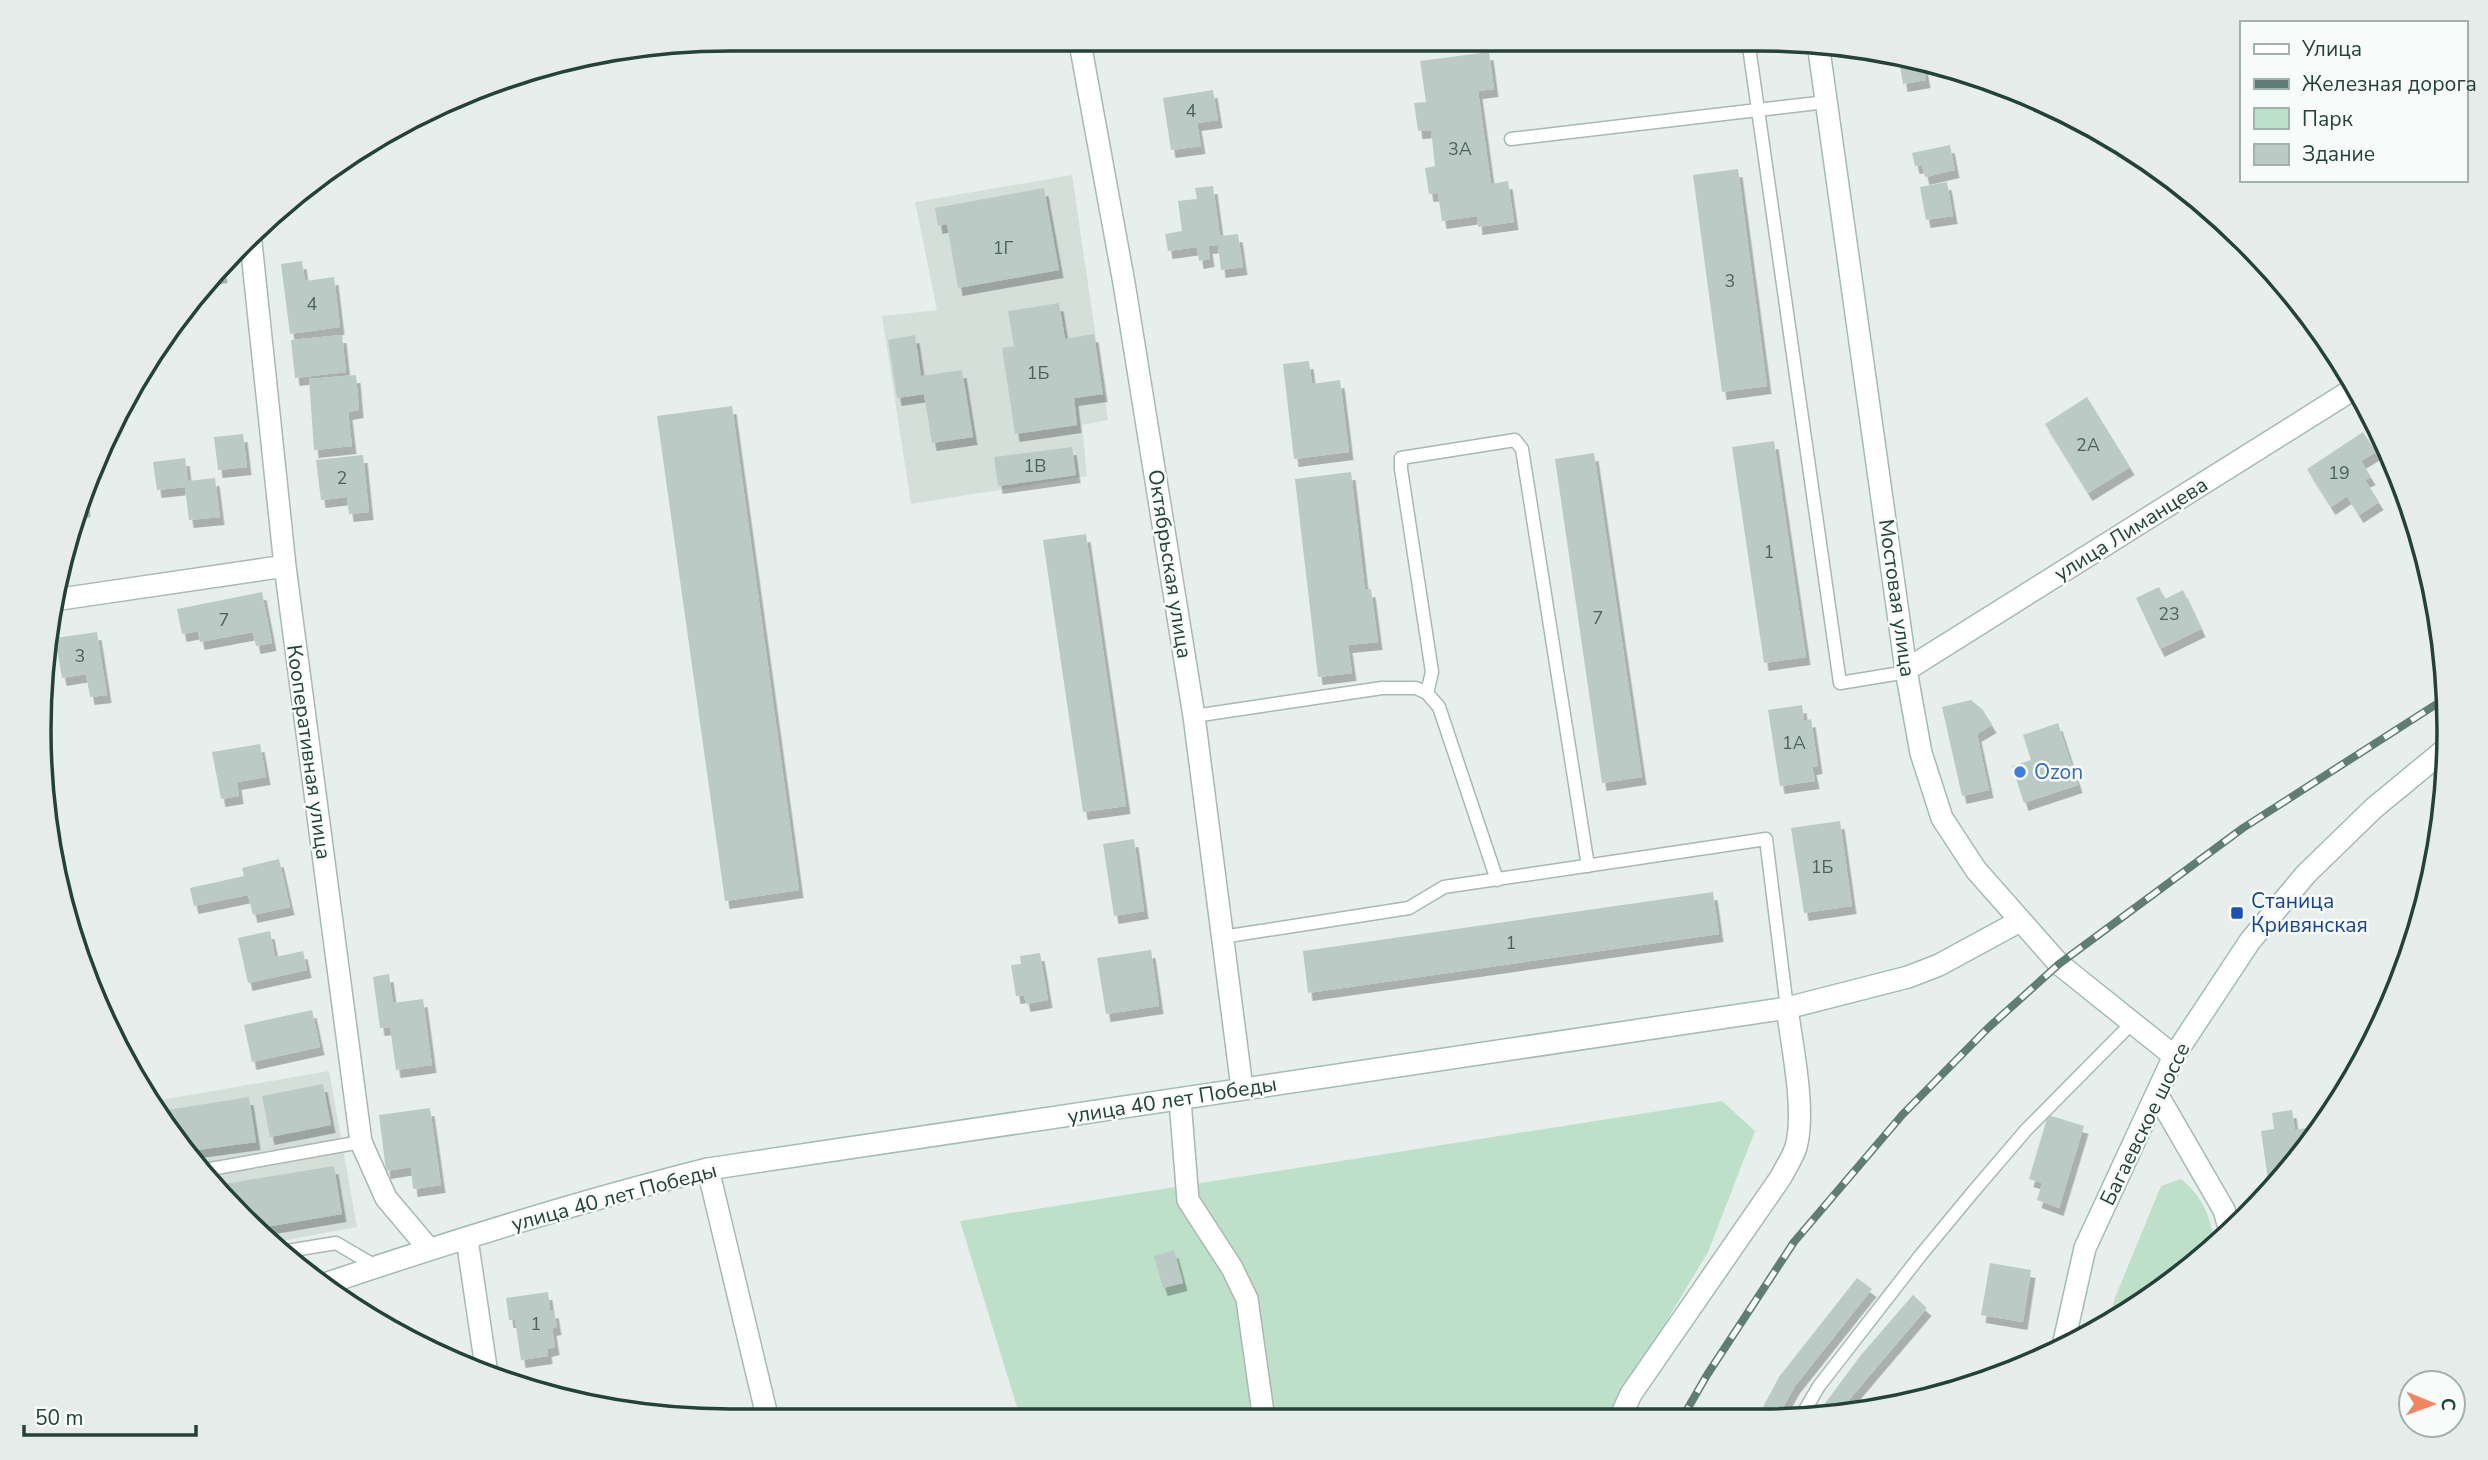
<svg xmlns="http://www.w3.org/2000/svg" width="2488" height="1460" font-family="'Nunito Sans',sans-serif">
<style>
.built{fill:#d4dfda}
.green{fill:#bfe0c8}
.building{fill:#bbcac4;filter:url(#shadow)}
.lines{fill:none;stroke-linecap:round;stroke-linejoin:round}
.lane-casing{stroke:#a8b8b2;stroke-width:15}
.street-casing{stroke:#a8b8b2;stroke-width:24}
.secondary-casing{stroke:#a4bbb3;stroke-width:24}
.lane{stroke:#fff;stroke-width:12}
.street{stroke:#fff;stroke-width:21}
.secondary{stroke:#fff;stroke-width:21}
.rail-casing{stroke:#5f7d75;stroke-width:8}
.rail{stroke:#f7fbf9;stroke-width:5;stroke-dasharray:16;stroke-linecap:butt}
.shop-dot{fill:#3f7fe0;stroke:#f7fbf9;stroke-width:2.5}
.transit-dot{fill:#1a4fb4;stroke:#f7fbf9;stroke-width:2.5}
.labels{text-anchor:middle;stroke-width:5;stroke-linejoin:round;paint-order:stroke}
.number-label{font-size:18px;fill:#4a645c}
.street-label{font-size:21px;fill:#24423a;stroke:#f7fbf9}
.shop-label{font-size:21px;fill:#366cbe;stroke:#f7fbf9;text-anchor:start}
.transit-label{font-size:21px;fill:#164399;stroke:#f7fbf9;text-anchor:start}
.rim{fill:none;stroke:#24423a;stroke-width:3.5}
</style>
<defs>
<filter id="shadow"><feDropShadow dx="4.5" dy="8" stdDeviation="0" flood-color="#0004"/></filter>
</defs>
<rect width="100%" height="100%" fill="#e6efeb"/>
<path class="built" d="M 1072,175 L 1108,420 L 1082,425 L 1087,476 L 911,504 L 882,316 L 937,310 L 915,202 Z
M 329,1071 L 357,1227 L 270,1243 L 241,1219 L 181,1151 L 149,1102 Z"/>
<path class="green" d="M 1722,1101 L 1755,1131 L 1708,1252 L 1607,1420 L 1021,1420 L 960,1221 Z
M 2181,1179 C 2205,1199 2211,1218 2215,1248 L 2108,1326 L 2114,1300 L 2161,1186 Z"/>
<path class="building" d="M 1489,52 L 1494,89 L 1478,91 L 1491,184 L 1508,181 L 1514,222 L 1478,227 L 1477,216 L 1442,221 L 1438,193 L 1429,194 L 1425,168 L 1435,166 L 1431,130 L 1418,131 L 1414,103 L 1426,102 L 1420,61 Z
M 1899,59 L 1923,64 L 1926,80 L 1903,84 Z
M 1213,90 L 1218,120 L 1197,123 L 1201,146 L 1171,150 L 1163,98 Z
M 1950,145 L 1955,170 L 1925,177 L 1922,165 L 1915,166 L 1912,153 Z
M 1738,169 L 1767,386 L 1722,392 L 1693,175 Z
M 1947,182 L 1953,216 L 1926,220 L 1920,187 Z
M 1213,186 L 1220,236 L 1238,234 L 1243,267 L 1221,270 L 1218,245 L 1208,246 L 1210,259 L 1199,261 L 1197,247 L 1168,251 L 1165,234 L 1182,231 L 1178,201 L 1197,199 L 1195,188 Z
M 1044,188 L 1059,270 L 958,288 L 947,224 L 938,226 L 935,208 Z
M 302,261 L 305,281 L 334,277 L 340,327 L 290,334 L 281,264 Z
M 221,265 L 223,275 L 211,277 Z
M 1059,303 L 1065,339 L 1094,334 L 1103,394 L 1074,398 L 1077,425 L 1015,434 L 1002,348 L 1014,346 L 1008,311 Z
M 342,335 L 346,372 L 295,378 L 291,340 Z
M 915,335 L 921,376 L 962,370 L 973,437 L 932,443 L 924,394 L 897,398 L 888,340 Z
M 1309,361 L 1312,384 L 1340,380 L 1349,452 L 1294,459 L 1283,364 Z
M 356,375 L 359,410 L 348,412 L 352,446 L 314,450 L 309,379 Z
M 2087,397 L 2130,467 L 2088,493 L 2045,424 Z
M 732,406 L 799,890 L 725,901 L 657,416 Z
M 2363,432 L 2376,452 L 2361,461 L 2371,477 L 2365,480 L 2379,502 L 2359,515 L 2347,496 L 2331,507 L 2307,469 Z
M 243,434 L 247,467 L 218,470 L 214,437 Z
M 1774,441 L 1806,657 L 1764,663 L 1732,447 Z
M 1072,447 L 1076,475 L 998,486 L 994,457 Z
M 1594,453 L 1642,777 L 1602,783 L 1555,459 Z
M 363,455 L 369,512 L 349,514 L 347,497 L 321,500 L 316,460 Z
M 185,458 L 188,481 L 215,478 L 220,517 L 189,520 L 185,487 L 157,490 L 153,462 Z
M 1351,472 L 1365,590 L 1371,589 L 1378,642 L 1348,645 L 1352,673 L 1318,677 L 1295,479 Z
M 84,491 L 86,509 L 75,511 L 75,508 Z
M 1086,534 L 1126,806 L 1083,812 L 1043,540 Z
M 2159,587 L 2165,599 L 2183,590 L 2201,629 L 2160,649 L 2136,598 Z
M 262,592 L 272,643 L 256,646 L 253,632 L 200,642 L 198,631 L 182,634 L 177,609 Z
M 97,632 L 107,695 L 90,697 L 86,674 L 62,678 L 55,638 Z
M 1971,700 L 1983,710 L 1992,725 L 1977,734 L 1989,790 L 1962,796 L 1942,707 Z
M 1802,705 L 1804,721 L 1811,719 L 1818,766 L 1812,767 L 1815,781 L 1780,786 L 1768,710 Z
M 2058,723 L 2078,785 L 2024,803 L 2012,766 L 2031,760 L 2023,735 Z
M 260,744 L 266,777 L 237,782 L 239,796 L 221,799 L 212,752 Z
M 1840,821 L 1852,906 L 1804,913 L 1791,828 Z
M 1134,839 L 1144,911 L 1114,916 L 1103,844 Z
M 279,859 L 290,907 L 253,915 L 248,895 L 194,906 L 190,888 L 244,876 L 242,868 Z
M 1713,892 L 1719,934 L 1308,993 L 1303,951 Z
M 270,931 L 275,957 L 303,951 L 307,970 L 248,983 L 238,938 Z
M 1151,950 L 1159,1006 L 1106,1014 L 1097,958 Z
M 1040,953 L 1048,1000 L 1026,1004 L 1024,995 L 1016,996 L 1011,965 L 1021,964 L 1020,956 Z
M 389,974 L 393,1003 L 423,999 L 432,1065 L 396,1070 L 390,1027 L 380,1028 L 373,977 Z
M 312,1010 L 320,1047 L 252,1062 L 244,1025 Z
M 323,1084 L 331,1125 L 270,1137 L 262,1096 Z
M 249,1097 L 256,1142 L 183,1152 L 155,1112 Z
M 430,1108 L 441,1185 L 413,1189 L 411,1167 L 386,1171 L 379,1115 Z
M 2292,1110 L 2295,1130 L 2311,1127 L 2312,1138 L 2269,1187 L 2261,1131 L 2274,1129 L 2272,1113 Z
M 2048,1115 L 2084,1126 L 2059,1208 L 2037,1200 L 2042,1183 L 2029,1179 Z
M 334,1166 L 342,1214 L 253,1229 L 241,1219 L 212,1186 Z
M 1174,1250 L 1183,1283 L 1163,1288 L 1154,1256 Z
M 1990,1263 L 2031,1270 L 2023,1322 L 1981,1315 Z
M 1857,1278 L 1872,1289 L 1795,1386 L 1776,1420 L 1756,1420 L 1779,1377 Z
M 548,1292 L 550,1311 L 554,1310 L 557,1327 L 552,1328 L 555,1347 L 547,1349 L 548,1356 L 521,1360 L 515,1320 L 509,1320 L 506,1298 Z
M 1913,1295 L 1927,1308 L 1836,1415 L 1814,1418 L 1861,1355 Z"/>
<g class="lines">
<defs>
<path id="lane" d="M 1748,40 L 1840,683 L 1907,672
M 1511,139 L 1826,102
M 1427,693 L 1432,672 L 1401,469 L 1401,458 L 1515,440 L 1522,449 L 1588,866
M 1194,716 L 1382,688 L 1416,688 L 1427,693 L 1439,707 L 1497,880
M 1222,937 L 1409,908 L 1444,887 L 1766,839 L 1787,1008
M 199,1171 L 361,1142
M 281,1252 L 336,1243 L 377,1267
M 1799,1420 L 1819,1386 L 1920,1256 L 1973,1192 L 2026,1130 L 2132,1023"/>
<path id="street" d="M 1080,43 L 1124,283 L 1194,716 L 1242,1088
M 250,233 L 285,566 L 361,1142 L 386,1198 L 429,1249
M 54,600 L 285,566
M 1906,670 L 2355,388
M 2157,1094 L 2224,1210 L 2230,1231
M 1180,1100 L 1188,1200 L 1232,1268 L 1247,1299 L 1264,1420
M 708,1169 L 768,1420
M 467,1239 L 487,1374
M 1619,1420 L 1631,1394 L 1781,1177 C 1786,1167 1793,1157 1796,1147 C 1806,1111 1792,1046 1787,1008"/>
<path id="secondary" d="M 1818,43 L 1906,670 L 1921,753 L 1942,818 L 1976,870 L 2059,964 L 2174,1056
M 322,1285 C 449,1242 577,1202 708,1169 L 1787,1008 L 1908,977 L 1939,965 L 2020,921
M 2063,1346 L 2085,1248 L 2174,1056 L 2250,941 L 2306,874 L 2374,808 L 2448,747"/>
</defs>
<use href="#lane" class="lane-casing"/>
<use href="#street" class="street-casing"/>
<use href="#secondary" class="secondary-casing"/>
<use href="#lane" class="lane"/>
<use href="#street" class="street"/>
<use href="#secondary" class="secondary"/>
<defs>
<path id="rail" d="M 1681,1420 L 1707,1375 L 1794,1242 L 1903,1114 L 1988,1028 L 2059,964 L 2243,828 L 2446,698"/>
</defs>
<use href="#rail" class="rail-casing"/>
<use href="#rail" class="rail"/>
</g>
<circle class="shop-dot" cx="2020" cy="772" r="7"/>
<rect class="transit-dot" x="2230" y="906" width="14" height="14" rx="3.5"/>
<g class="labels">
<g class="number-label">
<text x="1191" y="117">4</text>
<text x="1460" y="155">3А</text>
<text x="1003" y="254">1Г</text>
<text x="1730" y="287">3</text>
<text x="312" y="310">4</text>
<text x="1038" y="379">1Б</text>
<text x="2088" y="451">2А</text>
<text x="1035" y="472">1В</text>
<text x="2339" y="479">19</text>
<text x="342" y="484">2</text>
<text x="1769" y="558">1</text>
<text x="2169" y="620">23</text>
<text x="1598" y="624">7</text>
<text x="224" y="626">7</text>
<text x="80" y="662">3</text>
<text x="1794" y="749">1А</text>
<text x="1822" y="873">1Б</text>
<text x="1511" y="949">1</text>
<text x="536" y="1330">1</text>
</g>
<g class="street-label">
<text transform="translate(2131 529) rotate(-32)" y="7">улица Лиманцева</text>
<text transform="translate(1170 564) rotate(81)" y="7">Октябрьская улица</text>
<text transform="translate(1897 598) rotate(82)" y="7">Мостовая улица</text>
<text transform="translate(309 752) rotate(82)" y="7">Кооперативная улица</text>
<text transform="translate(1172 1100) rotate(-9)" y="7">улица 40 лет Победы</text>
<text transform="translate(2145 1124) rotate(-64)" y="7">Багаевское шоссе</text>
<text transform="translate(614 1197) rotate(-15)" y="7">улица 40 лет Победы</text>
</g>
<g class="shop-label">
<text x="2034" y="779">Ozon</text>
</g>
<g class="transit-label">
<text x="2251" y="908">Станица<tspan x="2251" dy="24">Кривянская</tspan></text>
</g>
</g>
<path d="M0 0H2488V1460H0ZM730 51H1758A679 679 0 0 1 2437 730V730A679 679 0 0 1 1758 1409H730A679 679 0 0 1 51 730V730A679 679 0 0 1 730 51Z" fill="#e6ecea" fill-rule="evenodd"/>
<path class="rim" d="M730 51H1758A679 679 0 0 1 2437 730V730A679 679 0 0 1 1758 1409H730A679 679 0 0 1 51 730V730A679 679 0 0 1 730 51Z"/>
<rect x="2240" y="21" width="228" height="161" fill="#f7fbf9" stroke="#a3b1ad" stroke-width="2"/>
<rect x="2254" y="44" width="35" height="10" fill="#ffffff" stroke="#a3b1ad" stroke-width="2"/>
<text x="2302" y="56" font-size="21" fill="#24423a">Улица</text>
<rect x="2254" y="79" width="35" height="10" fill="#5f7d75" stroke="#a3b1ad" stroke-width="2"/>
<text x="2302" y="91" font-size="21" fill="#24423a">Железная дорога</text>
<rect x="2254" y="108" width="35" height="21" fill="#bfe0c8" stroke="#a3b1ad" stroke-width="2"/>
<text x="2302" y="126" font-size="21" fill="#24423a">Парк</text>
<rect x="2254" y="144" width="35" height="21" fill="#bbcac4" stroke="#a3b1ad" stroke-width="2"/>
<text x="2302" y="161" font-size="21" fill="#24423a">Здание</text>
<g transform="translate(2432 1404) rotate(91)"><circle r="33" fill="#f7fbf9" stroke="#a3b1ad" stroke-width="2"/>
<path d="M0-5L12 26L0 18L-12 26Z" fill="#f4845f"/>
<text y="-10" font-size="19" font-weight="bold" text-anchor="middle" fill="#24423a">С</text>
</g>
<path d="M24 1425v10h172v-10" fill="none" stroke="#24423a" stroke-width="3.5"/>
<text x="35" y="1425" font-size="21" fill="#24423a" stroke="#f7fbf9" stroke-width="5" paint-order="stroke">50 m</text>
</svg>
